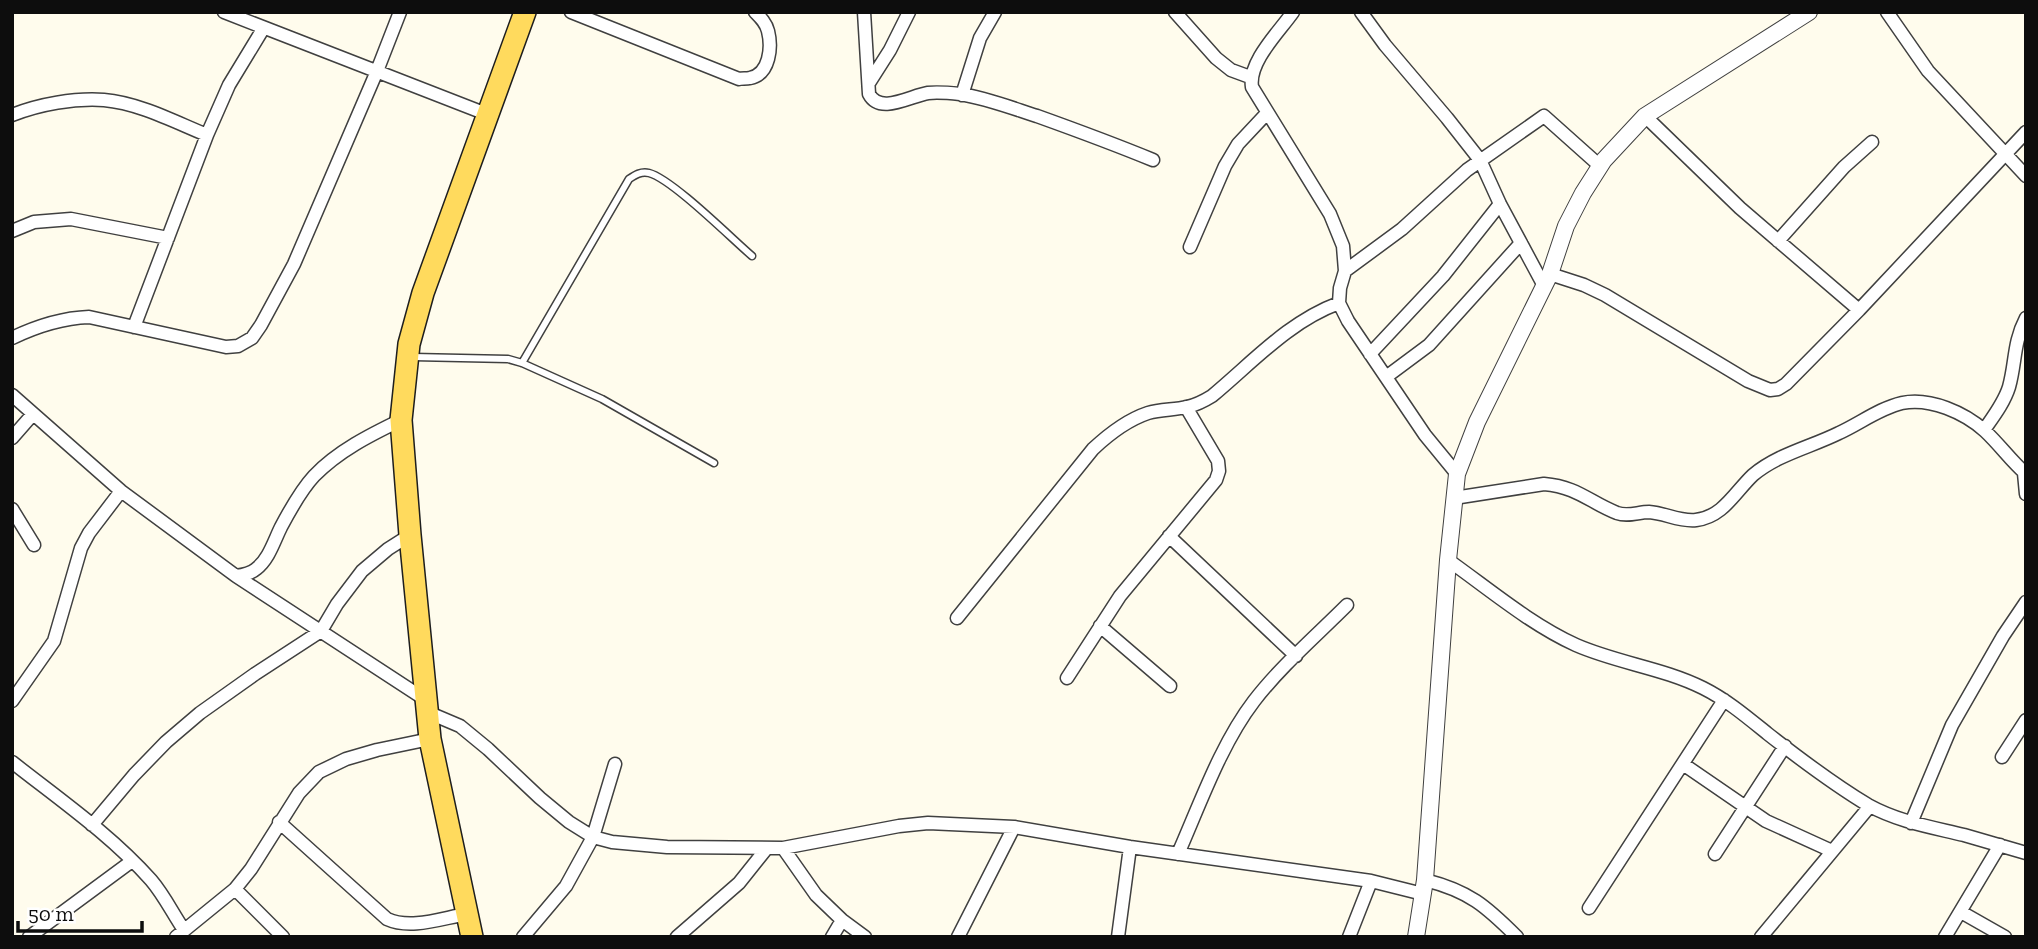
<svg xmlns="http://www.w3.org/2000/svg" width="2038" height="949" font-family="'Zilla Slab',serif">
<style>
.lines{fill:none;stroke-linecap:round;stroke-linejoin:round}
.service-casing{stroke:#404040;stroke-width:9}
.minor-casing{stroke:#404040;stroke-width:15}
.tertiary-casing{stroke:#404040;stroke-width:18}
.primary-casing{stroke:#1e1e1e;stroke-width:24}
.service{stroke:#fff;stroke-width:6}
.minor{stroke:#fff;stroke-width:12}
.tertiary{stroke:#fff;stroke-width:16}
.primary{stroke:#ffda5d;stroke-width:21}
</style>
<rect width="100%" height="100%" fill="#fffced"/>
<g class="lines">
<defs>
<path id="service" d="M 413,357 L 508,359 L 522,363 L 602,399 L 714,463
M 522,363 L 629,179 C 635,175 641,171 649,173 C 672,179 731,238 752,256"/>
<path id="minor" d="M 224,12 L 489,115
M 571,12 L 739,79 C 742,78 746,79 750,78 C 770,74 772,47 768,31 C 766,23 761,18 755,12
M 864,12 L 869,94 C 880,115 910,96 928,93 C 938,92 950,93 960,94 C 986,98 1012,108 1037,116 C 1076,130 1114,144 1153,160
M 1175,12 L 1216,58 L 1231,70 L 1250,77
M 1293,12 C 1279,32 1248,62 1252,87 L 1330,214 L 1343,246 L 1345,271 L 1340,288 L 1339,303 L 1348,321 L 1425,435 L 1457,474
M 1361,12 L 1385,45 L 1447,118 L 1480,160 L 1500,204 L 1544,286
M 1887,12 L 1928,71 L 2026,176
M 869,83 L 890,50 L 909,12
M 962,95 L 980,38 L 995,12
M 12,115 C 40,104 74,98 104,100 C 139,103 175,122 207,135
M 1645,116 L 1740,208 L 1859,310
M 12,231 L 34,222 L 71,219 L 168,238
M 1778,241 L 1844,167 L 1872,142
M 1190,247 L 1225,166 L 1238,144 L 1267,113
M 1345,271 L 1402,229 L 1467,170 L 1544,116 L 1600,166
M 1550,274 L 1584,285 L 1605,295 L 1748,381 L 1770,390 L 1778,389 L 1786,384 L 1859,310 L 2026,132
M 134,327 L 207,135 L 229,85 L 263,29
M 12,338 C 37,326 61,318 89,317 L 226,347 L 238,346 L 252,338 L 261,325 L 294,264 L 377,71 L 400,12
M 1370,354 L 1443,276 L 1500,204
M 1386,377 L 1429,345 L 1521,243
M 12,395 L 121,491 L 236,576 C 243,575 250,574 256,569 C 269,559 274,541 281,527 C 290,510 301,490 314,476 C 338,451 370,435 401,420
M 1984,430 C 1993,417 2004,403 2009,387 C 2016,362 2013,343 2026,318
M 12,438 L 33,414
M 2024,473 L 2026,494
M 1454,498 L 1544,484 C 1578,487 1589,502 1617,513 C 1628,517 1638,512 1649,512 C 1665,513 1680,522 1696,520 C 1723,517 1735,492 1753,475 C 1778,454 1811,447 1839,433 C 1859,424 1880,408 1902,403 C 1930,397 1965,413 1985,431 C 2000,445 2011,461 2026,474
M 12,509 L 34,545
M 1169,536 L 1296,656
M 1448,560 C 1489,589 1530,624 1576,645 C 1617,663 1663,668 1703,688 C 1727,700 1747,717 1768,734 C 1800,759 1833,784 1868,805 C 1899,822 1931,827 1964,835 C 1985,841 2005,847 2026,853
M 236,576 L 426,700
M 957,618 L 1093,449 C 1109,434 1127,420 1148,413 C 1160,409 1174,410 1187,407 C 1196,405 1204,401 1212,396 C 1253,362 1288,322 1339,303
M 1100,626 L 1170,686
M 1067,678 L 1120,596 L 1216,480 L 1219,471 L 1218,461 L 1186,407
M 12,701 L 54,641 L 81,548 L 89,533 L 121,491
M 427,712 L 460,726 L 488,749 L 540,798 L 569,822 L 593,837 L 612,842 L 667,847 L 783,848 L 899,826 L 928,823 L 1014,827 L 1130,847 L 1371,881 L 1423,894
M 2002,757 L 2026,720
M 12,762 C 59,799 111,835 151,880 C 164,895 173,914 184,930
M 1683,764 L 1766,821 L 1832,851
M 279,822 L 387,919 C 411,930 442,918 467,914
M 1911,823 L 1952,725 L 2003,636 L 2026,602
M 92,825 L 134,775 L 166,742 L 200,713 L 255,674 L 321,631 L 337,604 L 362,571 L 388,549 L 410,535
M 783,848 L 816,895 L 842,920 L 865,937
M 1178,854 C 1200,804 1221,744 1254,701 C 1281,666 1316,636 1347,605
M 1715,854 L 1785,746
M 1425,880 C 1469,891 1486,906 1517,937
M 235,889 L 283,937
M 1589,908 L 1724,700
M 1961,912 L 2005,937
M 29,937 L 132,861
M 176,937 L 235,889 L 251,869 L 299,793 L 319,772 L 346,759 L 377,750 L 430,739
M 523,937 L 566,886 L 593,837 L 615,764
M 677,937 L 739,883 L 767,848
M 832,937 L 842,920
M 958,937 L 1014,827
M 1118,937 L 1130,847
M 1349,937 L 1371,881
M 1761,937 L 1870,806
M 1945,937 L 2000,845"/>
<path id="tertiary" d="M 1416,937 L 1425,880 L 1448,560 L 1457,474 L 1477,422 L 1550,274 L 1566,226 L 1583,193 L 1604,160 L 1645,116 L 1809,12"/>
<path id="primary" d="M 472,937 L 430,739 L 410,535 L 401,420 L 409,344 L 423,293 L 525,12"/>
</defs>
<use href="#service" class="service-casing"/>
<use href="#minor" class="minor-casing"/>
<use href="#tertiary" class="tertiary-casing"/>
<use href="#primary" class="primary-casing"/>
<use href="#service" class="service"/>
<use href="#minor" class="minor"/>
<use href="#tertiary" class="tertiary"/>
<use href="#primary" class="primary"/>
</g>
<rect width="2038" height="949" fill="none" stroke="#0d0d0d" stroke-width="28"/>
<path d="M18 921v10h124v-10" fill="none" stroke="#0d0d0d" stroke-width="3.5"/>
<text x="28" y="921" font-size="21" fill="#0d0d0d" stroke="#ffffff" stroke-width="5" paint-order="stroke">50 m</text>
</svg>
